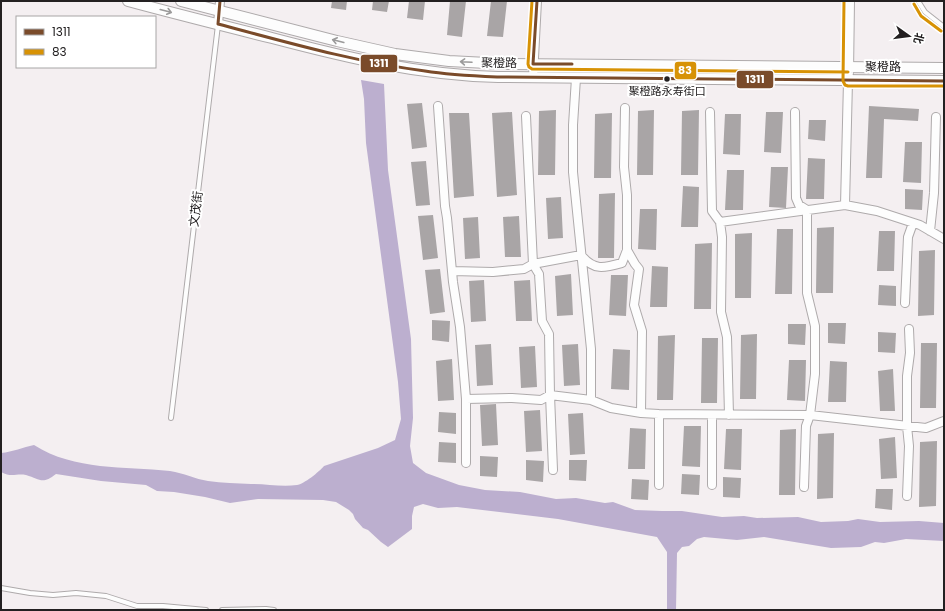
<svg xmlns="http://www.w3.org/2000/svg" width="945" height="611" font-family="Poppins,'Noto Sans SC',sans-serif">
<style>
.water{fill:#bcafcf}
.building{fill:#a9a5a6}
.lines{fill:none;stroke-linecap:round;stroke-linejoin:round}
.service-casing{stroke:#aeaaab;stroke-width:6}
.minor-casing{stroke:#aeaaab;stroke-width:10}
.tertiary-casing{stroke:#aeaaab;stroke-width:12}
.service{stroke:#fdfdfd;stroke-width:4}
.minor{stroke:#fdfdfd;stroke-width:8}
.tertiary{stroke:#fdfdfd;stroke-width:10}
.bus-1-casing{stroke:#fff;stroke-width:6}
.bus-2-casing{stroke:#fff;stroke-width:6}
.bus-1{stroke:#7a4b2a;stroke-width:3}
.bus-2{stroke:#d79205;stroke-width:3}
.oneway{stroke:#9b9a9a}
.bus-dot{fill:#232021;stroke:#fff;stroke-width:1.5}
.labels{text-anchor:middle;stroke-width:4;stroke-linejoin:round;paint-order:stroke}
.bus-label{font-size:11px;fill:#232021;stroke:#fff}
.street-label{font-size:12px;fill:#232021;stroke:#fff}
.line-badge{stroke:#fff;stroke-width:1.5}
.badge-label{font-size:11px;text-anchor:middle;font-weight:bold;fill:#fff}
</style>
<rect width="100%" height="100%" fill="#f4eff1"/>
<path class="water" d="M 361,80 L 384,84 L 388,170 L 411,339 L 413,418 L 410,446 L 413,463 L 426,473 L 459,485 L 485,490 L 520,492 L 556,499 L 576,498 L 605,503 L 613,502 L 635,510 L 662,511 L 682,511 L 722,517 L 744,516 L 757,518 L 798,517 L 821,522 L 848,521 L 858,519 L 880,522 L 919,521 L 944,523 L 944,541 L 906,539 L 884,543 L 875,542 L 861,547 L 831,548 L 764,537 L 737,540 L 704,537 L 697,539 L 689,546 L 682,547 L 677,553 L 676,610 L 667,610 L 667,552 L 657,537 L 558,519 L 457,507 L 438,508 L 423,504 L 414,507 L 412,516 L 412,529 L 388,547 L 381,542 L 368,530 L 363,528 L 355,519 L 353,514 L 349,510 L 336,502 L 323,500 L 258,499 L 230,503 L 205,497 L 174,492 L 157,491 L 146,485 L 101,481 L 56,474 C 42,485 40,479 26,475 C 16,473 12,478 1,472 L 1,453 C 13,452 23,447 34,445 C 75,471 124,466 170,471 C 184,473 195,479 208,481 C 222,483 237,483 251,484 C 266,484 282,487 297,485 C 304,484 319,472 324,466 L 378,448 L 395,440 L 401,419 L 398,382 L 366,143 L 364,99 Z"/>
<path class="building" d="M 332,1 L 347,1 L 346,10 L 331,8 Z
M 373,1 L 389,1 L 387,12 L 372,10 Z
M 409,1 L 425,1 L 423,20 L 407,18 Z
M 450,1 L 466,1 L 462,37 L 447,35 Z
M 491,1 L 507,1 L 503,37 L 487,36 Z
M 422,103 L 427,147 L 412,149 L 407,104 Z
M 869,106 L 919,109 L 918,121 L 884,119 L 882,178 L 866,178 Z
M 556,110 L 555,175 L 538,175 L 539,111 Z
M 654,110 L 653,175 L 637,175 L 638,111 Z
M 699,110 L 698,175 L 681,175 L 682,111 Z
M 512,112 L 517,195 L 497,197 L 492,113 Z
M 766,112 L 783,112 L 781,153 L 764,152 Z
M 449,113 L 469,113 L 474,196 L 454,198 Z
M 612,113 L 611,178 L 594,178 L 595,114 Z
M 725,114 L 741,114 L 740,155 L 723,154 Z
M 809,120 L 826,120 L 825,141 L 808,139 Z
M 905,142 L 922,142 L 921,183 L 903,182 Z
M 808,158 L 825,159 L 824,199 L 806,199 Z
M 426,161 L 430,205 L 416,206 L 411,162 Z
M 771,167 L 788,167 L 786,208 L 769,207 Z
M 727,170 L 744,170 L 743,210 L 725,210 Z
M 683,186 L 699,187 L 698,227 L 681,227 Z
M 905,189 L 923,190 L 922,210 L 905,209 Z
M 615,193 L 614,258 L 598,258 L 599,194 Z
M 561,197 L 563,238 L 548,239 L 546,198 Z
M 640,209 L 657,209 L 656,250 L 638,249 Z
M 433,215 L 438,258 L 423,260 L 418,216 Z
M 519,216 L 521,257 L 505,257 L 503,217 Z
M 478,217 L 480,258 L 465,259 L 463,218 Z
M 834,227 L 833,293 L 816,293 L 817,228 Z
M 777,229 L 793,229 L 792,294 L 775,294 Z
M 879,231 L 895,231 L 894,271 L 877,271 Z
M 752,233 L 751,298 L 735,298 L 735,234 Z
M 712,243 L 711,309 L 694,309 L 695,244 Z
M 935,250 L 934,315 L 918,316 L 919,251 Z
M 652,266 L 668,267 L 667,307 L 650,307 Z
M 440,269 L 445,312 L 430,314 L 425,270 Z
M 571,274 L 573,315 L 557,316 L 555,276 Z
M 611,275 L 628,275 L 626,316 L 609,315 Z
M 484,280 L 486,321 L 471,322 L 469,281 Z
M 530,280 L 532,321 L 516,321 L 514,281 Z
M 879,285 L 896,286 L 896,306 L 878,305 Z
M 432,320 L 450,321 L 449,342 L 432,340 Z
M 828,323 L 846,323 L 845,344 L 828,343 Z
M 788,324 L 806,324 L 805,345 L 788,344 Z
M 878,332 L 896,333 L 895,353 L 878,352 Z
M 757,334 L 756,399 L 740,399 L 741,335 Z
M 675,335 L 673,400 L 657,400 L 658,336 Z
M 702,338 L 718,338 L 717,403 L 701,403 Z
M 921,343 L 937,343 L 936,408 L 920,408 Z
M 491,344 L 493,385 L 477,386 L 475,345 Z
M 578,344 L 580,385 L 564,386 L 562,345 Z
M 535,346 L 537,387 L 521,388 L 519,347 Z
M 613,349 L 630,350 L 629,390 L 611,389 Z
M 452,359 L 454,400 L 438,401 L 436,361 Z
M 789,360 L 806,360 L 805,401 L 787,400 Z
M 830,361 L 847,362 L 846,402 L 828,402 Z
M 893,369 L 895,411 L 880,411 L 878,371 Z
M 496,404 L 498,445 L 482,446 L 480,405 Z
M 540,410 L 542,451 L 526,452 L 524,411 Z
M 439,412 L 456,413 L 456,434 L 438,432 Z
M 583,413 L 585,454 L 570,455 L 568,414 Z
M 684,426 L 701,426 L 700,467 L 682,466 Z
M 630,428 L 646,429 L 645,469 L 628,469 Z
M 726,429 L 742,429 L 741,470 L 724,469 Z
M 796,429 L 795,495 L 779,495 L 780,430 Z
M 834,433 L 833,498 L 817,499 L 818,434 Z
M 895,437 L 897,478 L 881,479 L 879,439 Z
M 937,441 L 936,506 L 919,507 L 920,442 Z
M 439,442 L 456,443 L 456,463 L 438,462 Z
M 480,456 L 498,457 L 497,477 L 480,476 Z
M 526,460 L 544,461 L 543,482 L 526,480 Z
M 569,460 L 587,460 L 586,481 L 569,480 Z
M 682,474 L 700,475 L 699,495 L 681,494 Z
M 723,477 L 741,478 L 740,498 L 723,497 Z
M 632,479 L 649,480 L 648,500 L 631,499 Z
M 876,489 L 893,489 L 892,510 L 875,508 Z"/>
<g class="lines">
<defs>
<path id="service" d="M 918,1 L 925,12 L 944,27
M 171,418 L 218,25
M 1,588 L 30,593 L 53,595 L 76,593 L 106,596 L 137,606 L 163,606 L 206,610
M 222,610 L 266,609 L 274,610"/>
<path id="minor" d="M 218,24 L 220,1
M 533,77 L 537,1
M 576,78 L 573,125 L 573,172 L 591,349 L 591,400 L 611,408 L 641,413 L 659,414 L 810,415 L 926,428 L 944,421
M 848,81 L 845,205 L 877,211 L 920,225 L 944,239
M 438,106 L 445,206 L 447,218 L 453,282 L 460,327 L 466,399 L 466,463
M 625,108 L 624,167 L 627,195 L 627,250 L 635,264 L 639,269 L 634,305 L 642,331 L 641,413
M 710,112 L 712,211 L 720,222 L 722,237 L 721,312 L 727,337 L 729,415
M 795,112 L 796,198 L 799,205 L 807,210 L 807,293 L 815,326 L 815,374 L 810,415 L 806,426 L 804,487
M 526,116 L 533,264 L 539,274 L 542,321 L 549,334 L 550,395 L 553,470
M 720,222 L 845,205
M 930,231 L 934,193 L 936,117
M 452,271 L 493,272 L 524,269 L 533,264 L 581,255 C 594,271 604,268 622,263 L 627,250
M 905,303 L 908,237 L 913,223
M 466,399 L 512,398 L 541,400 L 550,395 L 591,400
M 712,415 L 712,485
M 659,485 L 659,414
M 907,496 L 909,446 L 907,426 L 907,376 L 910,353 L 909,329"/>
<path id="tertiary" d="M 128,1 C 176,14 224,26 272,38 C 348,58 419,75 498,77 L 944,81
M 181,1 L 337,41 L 395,54 L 449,61 L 506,64 L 944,68
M 848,73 L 849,1"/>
</defs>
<use href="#service" class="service-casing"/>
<use href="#minor" class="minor-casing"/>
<use href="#tertiary" class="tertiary-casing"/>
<use href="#service" class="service"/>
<use href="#minor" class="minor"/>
<use href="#tertiary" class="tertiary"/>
<defs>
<path id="bus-1" d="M 220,1 L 218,24 C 286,42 355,62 425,71 C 449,75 474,76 498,77 L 944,81
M 537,1 L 533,64 L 572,64"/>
<path id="bus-2" d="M 532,1 L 528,64 L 529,67 L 532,69 L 848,72
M 844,1 L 843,81 L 845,85 L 848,86 L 944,86
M 914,4 L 921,16 L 941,31"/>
</defs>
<use href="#bus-1" class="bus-1-casing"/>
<use href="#bus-2" class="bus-2-casing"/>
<use href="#bus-1" class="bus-1"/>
<use href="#bus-2" class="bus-2"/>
</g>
<defs><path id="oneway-shaft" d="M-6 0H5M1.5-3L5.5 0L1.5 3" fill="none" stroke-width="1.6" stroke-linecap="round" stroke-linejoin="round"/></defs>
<g class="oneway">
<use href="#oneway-shaft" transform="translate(166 11) rotate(15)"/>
<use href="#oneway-shaft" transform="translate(338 41) rotate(-166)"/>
<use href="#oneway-shaft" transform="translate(466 62) rotate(-177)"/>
</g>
<circle class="bus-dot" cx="667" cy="79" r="3.5"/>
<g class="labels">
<g class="bus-label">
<text x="667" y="95">聚橙路永寿街口</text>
</g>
<g class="street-label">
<text transform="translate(499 63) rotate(1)" y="4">聚橙路</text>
<text x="883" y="71">聚橙路</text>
<text transform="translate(196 209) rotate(-83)" y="4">文茂街</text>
</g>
</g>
<g class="line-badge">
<rect x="360" y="54" width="38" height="19" rx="4" fill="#7a4b2a"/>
<rect x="674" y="61" width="23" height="19" rx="4" fill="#d79205"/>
<rect x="736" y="70" width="38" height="19" rx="4" fill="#7a4b2a"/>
</g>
<g class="badge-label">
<text x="379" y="67">1311</text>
<text x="685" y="74">83</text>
<text x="755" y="83">1311</text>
</g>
<rect width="945" height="611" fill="none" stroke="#232021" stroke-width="4"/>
<rect x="16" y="16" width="140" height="52" fill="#ffffff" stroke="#a7a6a6"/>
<rect x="24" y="29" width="20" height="6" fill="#7a4b2a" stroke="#a7a6a6"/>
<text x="52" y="36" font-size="12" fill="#232021">1311</text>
<rect x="24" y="49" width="20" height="6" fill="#d79205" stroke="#a7a6a6"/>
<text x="52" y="56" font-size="12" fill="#232021">83</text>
<g transform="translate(909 36) rotate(104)" stroke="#ffffff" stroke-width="3" paint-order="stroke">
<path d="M0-3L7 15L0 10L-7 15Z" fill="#232021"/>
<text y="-6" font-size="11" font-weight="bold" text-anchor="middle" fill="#232021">北</text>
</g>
</svg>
